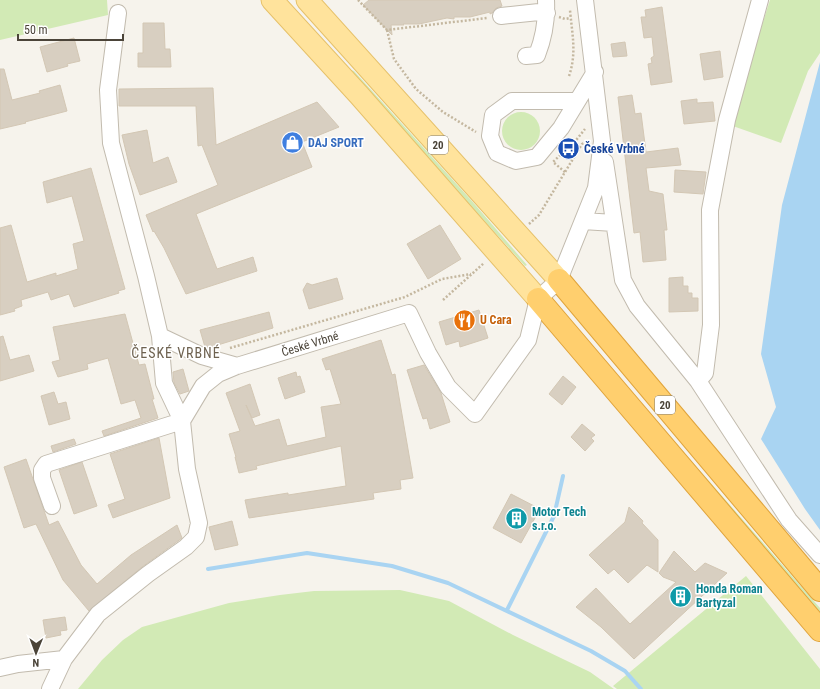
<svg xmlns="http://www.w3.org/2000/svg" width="820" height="689" font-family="'Roboto Condensed',sans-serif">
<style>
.green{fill:#d2eab5}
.water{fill:#a9d4f2}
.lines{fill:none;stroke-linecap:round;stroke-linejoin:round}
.stream{stroke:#a9d4f2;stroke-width:4}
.building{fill:#d8cfc1;stroke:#d3c7b4}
.minor-casing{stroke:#c2bbae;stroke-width:18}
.major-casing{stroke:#e6c16a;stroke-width:23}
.highway-casing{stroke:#e0a43c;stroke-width:24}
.path{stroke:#c4b79f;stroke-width:2.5;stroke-dasharray:2 2;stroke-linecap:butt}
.minor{stroke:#fff;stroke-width:16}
.major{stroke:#ffe39c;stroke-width:21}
.highway{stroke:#ffcf6e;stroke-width:22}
.labels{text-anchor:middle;stroke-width:3;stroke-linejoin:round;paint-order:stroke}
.shield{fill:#fff;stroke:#817c74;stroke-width:1}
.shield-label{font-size:11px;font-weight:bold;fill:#4b4439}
.shop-label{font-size:12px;font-weight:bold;fill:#366cbe;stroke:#fff;text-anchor:start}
.transit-label{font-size:12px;font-weight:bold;fill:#164399;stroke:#fff;text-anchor:start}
.food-label{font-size:12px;font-weight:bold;fill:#c56008;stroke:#fff;text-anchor:start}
.street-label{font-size:12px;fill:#4b4439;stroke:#fff}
.culture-label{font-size:12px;font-weight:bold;fill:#0d838f;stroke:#fff;text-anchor:start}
.quarter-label{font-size:14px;letter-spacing:1px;fill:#6e6250;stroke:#fff}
</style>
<rect width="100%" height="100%" fill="#f6f3ec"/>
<path class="green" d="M 0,0 L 107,0 L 108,15 L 0,40 Z
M 770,0 L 820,0 L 820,53 L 808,71 L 781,143 L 730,125 Z
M 351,70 L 354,71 L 471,200 L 527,265 L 525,266 L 351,73 Z
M502 131a19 19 0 1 1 38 0a19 19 0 1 1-38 0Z
M 625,385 L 820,608 L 820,616 Z
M 746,576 L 820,669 L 820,689 L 617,689 L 613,686 Z
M 400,590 L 449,601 L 513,635 L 590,672 L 614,689 L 78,689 L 102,660 L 123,640 L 142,627 L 229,603 L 280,595 L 314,591 Z"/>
<path class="water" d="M 820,62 L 820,530 L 805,509 L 761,439 L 776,407 L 761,354 L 782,205 Z"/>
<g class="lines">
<path class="stream" d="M 208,569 L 307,553 L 392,566 L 448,583 L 591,651 L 625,671 L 641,689
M 507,610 L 554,516 L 563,476"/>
</g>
<path class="building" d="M 369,0 L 500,0 L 502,6 L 496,8 L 492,13 L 490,14 L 490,12 L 470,17 L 454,17 L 454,19 L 447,18 L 419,24 L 403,24 L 404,25 L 391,25 L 392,35 L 363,5 Z
M 662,7 L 672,82 L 651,85 L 648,64 L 652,63 L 651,58 L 654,56 L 652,37 L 644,38 L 641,17 L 646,17 L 645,10 Z
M 143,23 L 164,23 L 165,49 L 170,49 L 171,67 L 138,67 L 138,53 L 143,53 Z
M 74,38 L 80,61 L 67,64 L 68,66 L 47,72 L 40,47 Z
M 625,42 L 627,56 L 613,57 L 611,44 Z
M 720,51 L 723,77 L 704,80 L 700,54 Z
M 0,69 L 4,69 L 12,100 L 40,93 L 39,91 L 60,85 L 67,111 L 25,122 L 26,123 L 0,129 Z
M 213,88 L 216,145 L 317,102 L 339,127 L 302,142 L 312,167 L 196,214 L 217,269 L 253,257 L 257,271 L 186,294 L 164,248 L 154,231 L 153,232 L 146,215 L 218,185 L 202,145 L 198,146 L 196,106 L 119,106 L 119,89 Z
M 632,95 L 635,114 L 641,113 L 646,152 L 678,148 L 681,165 L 646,168 L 649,191 L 663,194 L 667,230 L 664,230 L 666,260 L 643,262 L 640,232 L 634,233 L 618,97 Z
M 697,99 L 697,103 L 713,102 L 715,121 L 684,124 L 681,101 Z
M 147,130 L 153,163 L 168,157 L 177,182 L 140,195 L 129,164 L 122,135 Z
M 91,168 L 125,289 L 118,291 L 119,293 L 74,307 L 69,294 L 51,300 L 48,292 L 21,300 L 22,306 L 14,309 L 15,311 L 0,315 L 0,228 L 11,225 L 27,282 L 56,273 L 56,276 L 78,269 L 73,244 L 84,241 L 72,196 L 47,203 L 43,182 Z
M 675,170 L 706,172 L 703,194 L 674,192 Z
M 440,225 L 461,259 L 428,279 L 407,244 Z
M 683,277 L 683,286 L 688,286 L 688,293 L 692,293 L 692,298 L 698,298 L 698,311 L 669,312 L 669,278 Z
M 337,278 L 343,299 L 309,309 L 303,290 L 307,283 L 312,285 Z
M 479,310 L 488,338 L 460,347 L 459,341 L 446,345 L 439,322 Z
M 269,312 L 273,328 L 208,348 L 205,347 L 200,330 Z
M 125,314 L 139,365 L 145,364 L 154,399 L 152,399 L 158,418 L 104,436 L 102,431 L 141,418 L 135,400 L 121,404 L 108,358 L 87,364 L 88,369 L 58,377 L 52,362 L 60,360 L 53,327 Z
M 3,336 L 10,360 L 29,355 L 34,371 L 0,381 L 0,337 Z
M 381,340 L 392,375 L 395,374 L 413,478 L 400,480 L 401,489 L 373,493 L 374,499 L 249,518 L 245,500 L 288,493 L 288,495 L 346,486 L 341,446 L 256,466 L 257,469 L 239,473 L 235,457 L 236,457 L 229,434 L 240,431 L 226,393 L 250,384 L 260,415 L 252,418 L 246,405 L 255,426 L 279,419 L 287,446 L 326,437 L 321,407 L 341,404 L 330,369 L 326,370 L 322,359 Z
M 424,365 L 441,393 L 450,422 L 430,429 L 427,418 L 423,419 L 407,370 Z
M 183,369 L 189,391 L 180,394 L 174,383 L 173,372 Z
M 296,372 L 297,377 L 300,376 L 305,392 L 285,399 L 278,378 Z
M 563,376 L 576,387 L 562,405 L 549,394 Z
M 54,392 L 58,404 L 66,402 L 70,419 L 49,425 L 41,396 Z
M 582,424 L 595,435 L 591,438 L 594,441 L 585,451 L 571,437 Z
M 159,438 L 170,498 L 113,518 L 108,505 L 125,499 L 110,454 Z
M 74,439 L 76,444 L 53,452 L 51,446 Z
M 26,459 L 49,525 L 58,521 L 81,565 L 97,584 L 131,555 L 177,525 L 182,538 L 142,567 L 89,611 L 63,580 L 36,524 L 24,528 L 4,467 Z
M 82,462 L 97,506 L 74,514 L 59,470 Z
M 511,494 L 540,509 L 521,543 L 493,528 Z
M 629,507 L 643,521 L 642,523 L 658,540 L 658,572 L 647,565 L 628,583 L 614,569 L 608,574 L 589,555 L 625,522 Z
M 232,521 L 238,545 L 215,550 L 209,527 Z
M 674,551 L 695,572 L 705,563 L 727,573 L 634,659 L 601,627 L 576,607 L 596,588 L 630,624 L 676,582 L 663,577 L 659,573 Z
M 65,617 L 67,630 L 60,631 L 61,635 L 46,638 L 43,620 Z"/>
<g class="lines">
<defs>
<path id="minor" d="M 501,16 L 539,12 L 547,13
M 526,56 L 537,55 C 544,37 547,19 546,0
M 576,101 L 512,101 L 493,115 L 490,136 L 497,153 L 516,161 L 537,157 L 561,128 L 595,72
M 605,162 L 623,280 L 637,306 L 698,381 L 789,520 L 820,555
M 583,221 L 614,223
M 160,336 L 202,356 L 237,366
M 698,381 L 705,373 L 711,325 L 710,210 L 727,120 L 760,0
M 52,506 L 42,478 L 42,470 L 46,464 L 182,421 L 164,383 L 160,336 L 146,276 L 111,143 L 108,90 L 118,13
M 0,668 L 18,664 L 64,659
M 50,689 L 64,659 L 98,614 L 148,574 L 186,547 L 196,537 L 199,523 L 187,469 L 182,421 L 203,386 L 218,374 L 237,366 L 409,313 L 428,353 L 448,387 L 475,414 L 528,340 L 538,299 L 559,280 L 596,188 L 602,141 L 585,0"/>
<path id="major" d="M 272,0 L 359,95 L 538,299
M 307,0 L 559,280"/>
<path id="highway" d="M 559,280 L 820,590
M 538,299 L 820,630"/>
</defs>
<use href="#minor" class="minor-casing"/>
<use href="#major" class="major-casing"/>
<use href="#highway" class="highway-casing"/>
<path class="path" d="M 358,0 L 387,30 L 487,18
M 559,17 L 565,19 L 570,18
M 387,30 L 394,59 L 416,89 L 443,112 L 476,132
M 569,76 C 577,53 572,34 570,10
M 565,172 L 553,162 L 577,139 L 585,129
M 529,224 L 539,215 L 582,144 L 588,141
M 443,300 L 484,263
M 230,348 L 405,297 L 442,279 L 471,274"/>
<use href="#minor" class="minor"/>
<use href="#major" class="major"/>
<use href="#highway" class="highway"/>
</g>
<defs>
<symbol id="shop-disc" viewBox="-11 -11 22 22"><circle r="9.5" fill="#3f7fe0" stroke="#fff"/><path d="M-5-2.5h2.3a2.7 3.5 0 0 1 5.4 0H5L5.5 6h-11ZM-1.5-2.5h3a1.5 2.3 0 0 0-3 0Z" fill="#fff"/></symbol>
<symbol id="bus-disc" viewBox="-11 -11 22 22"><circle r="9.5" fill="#1a4fb4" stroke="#fff"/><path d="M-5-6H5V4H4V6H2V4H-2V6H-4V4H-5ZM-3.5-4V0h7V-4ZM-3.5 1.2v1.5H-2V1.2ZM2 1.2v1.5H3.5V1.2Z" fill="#fff"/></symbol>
<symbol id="restaurant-disc" viewBox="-11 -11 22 22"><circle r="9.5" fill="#e8710a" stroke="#fff"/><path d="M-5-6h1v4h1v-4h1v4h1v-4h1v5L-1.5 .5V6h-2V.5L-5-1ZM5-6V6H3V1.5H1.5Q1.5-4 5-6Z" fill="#fff"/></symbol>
<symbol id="building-disc" viewBox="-11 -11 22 22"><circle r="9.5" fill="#0f9aa8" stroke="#fff"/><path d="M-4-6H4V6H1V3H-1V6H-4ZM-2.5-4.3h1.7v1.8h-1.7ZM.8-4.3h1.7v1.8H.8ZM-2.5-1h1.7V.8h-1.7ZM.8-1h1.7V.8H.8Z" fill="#fff"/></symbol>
</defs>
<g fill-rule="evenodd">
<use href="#shop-disc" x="280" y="130" width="25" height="25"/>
<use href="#bus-disc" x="556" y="136" width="25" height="25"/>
<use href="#restaurant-disc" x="452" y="308" width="25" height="25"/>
<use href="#building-disc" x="504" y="506" width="25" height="25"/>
<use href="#building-disc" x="668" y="584" width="25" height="25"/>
</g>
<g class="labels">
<g class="shield">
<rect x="428" y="136" width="20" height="18" rx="3"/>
<rect x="655" y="396" width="20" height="18" rx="3"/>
</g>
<g class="shield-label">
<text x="438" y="149">20</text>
<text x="665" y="409">20</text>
</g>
<g class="shop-label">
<text x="308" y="147">DAJ SPORT</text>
</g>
<g class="transit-label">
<text x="584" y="153">České Vrbné</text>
</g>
<g class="food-label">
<text x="480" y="324">U Cara</text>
</g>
<g class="street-label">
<text transform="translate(310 344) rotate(-17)" y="4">České Vrbné</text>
</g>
<g class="culture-label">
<text x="532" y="516">Motor Tech<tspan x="532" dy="14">s.r.o.</tspan></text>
<text x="696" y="593">Honda Roman<tspan x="696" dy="14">Bartyzal</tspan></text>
</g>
<g class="quarter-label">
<text x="176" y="358">ČESKÉ VRBNÉ</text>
</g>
</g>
<g transform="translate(36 653) rotate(181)" stroke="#ffffff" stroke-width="3" paint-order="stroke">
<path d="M0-3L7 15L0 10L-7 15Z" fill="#4b4439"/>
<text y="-6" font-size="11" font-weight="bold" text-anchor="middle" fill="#4b4439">N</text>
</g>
<path d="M18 34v6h105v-6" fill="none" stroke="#4b4439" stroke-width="2"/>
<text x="24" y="34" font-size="12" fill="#4b4439" stroke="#ffffff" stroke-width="3" paint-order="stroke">50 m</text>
</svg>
